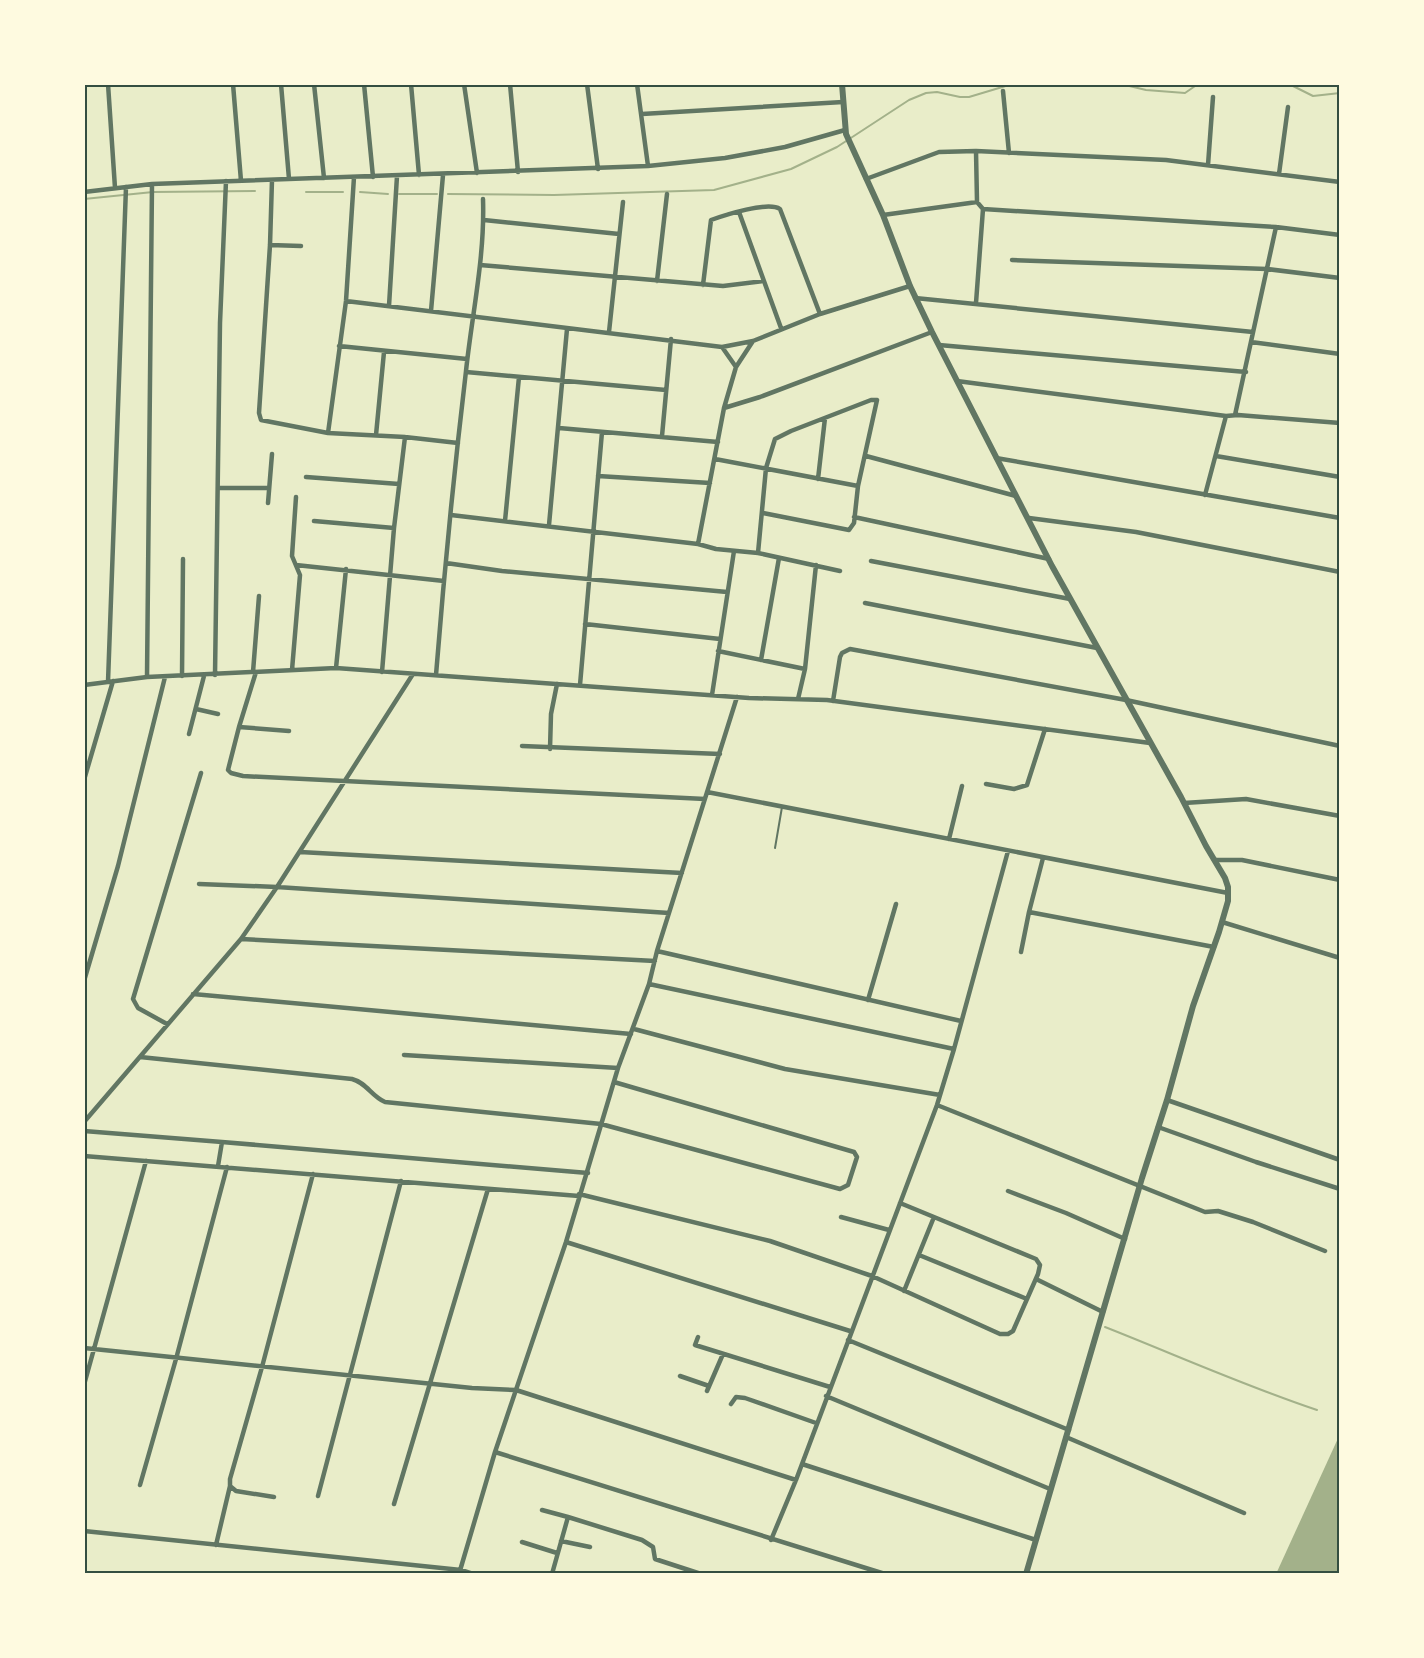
<svg xmlns="http://www.w3.org/2000/svg" width="1424" height="1658" font-family="Karla,sans-serif">
<style>
.water{fill:#a3b18a}
.lines{fill:none;stroke-linecap:round;stroke-linejoin:round}
.stream{stroke:#a3b18a;stroke-width:2}
.service{stroke:#617663;stroke-width:2}
.minor{stroke:#617663;stroke-width:4.5}
.tertiary{stroke:#617663;stroke-width:6}
.neatline{fill:none;stroke:#344e41;stroke-width:2}
</style>
<rect width="100%" height="100%" fill="#e9edc9"/>
<path class="water" d="M 1340,1434 L 1340,1574 L 1276,1574 Z"/>
<g class="lines">
<path class="stream" d="M 1121,84 L 1146,90 L 1185,93 L 1198,84
M 1249,84 L 1252,86 L 1267,84
M 1289,84 L 1313,96 L 1340,93
M 306,192 L 343,192
M 360,192 L 388,194
M 399,194 L 437,194
M 448,194 L 554,195 L 714,190 L 791,169 L 837,147 L 909,100 L 926,93 L 937,92 L 960,97 L 969,97 L 1009,85 L 1034,84
M 84,199 L 153,192 L 255,191
M 1105,1327 C 1176,1355 1245,1386 1317,1410"/>
<path class="service" d="M 775,848 L 782,807"/>
<path class="minor" d="M 108,84 L 115,188
M 233,84 L 241,181
M 281,84 L 289,179
M 314,84 L 324,178
M 364,84 L 373,177
M 411,84 L 419,175
M 464,84 L 477,173
M 510,84 L 518,172
M 587,84 L 598,169
M 637,84 L 648,166
M 1003,91 L 1009,153
M 642,114 L 843,102
M 976,151 L 977,202
M 1208,165 L 1213,97
M 1279,174 L 1288,107
M 866,179 L 939,152 L 976,151 L 1166,160 L 1340,182
M 272,180 L 270,245 L 259,413 L 261,420 L 328,433 L 405,437 L 458,443
M 84,192 L 152,184 L 648,166 L 725,158 L 785,147 L 845,130
M 739,212 L 781,328
M 883,215 L 977,202 L 983,209 L 1276,227 L 1340,235
M 484,220 L 619,234
M 270,245 L 301,246
M 1012,260 L 1267,269 L 1340,278
M 480,265 L 723,286 L 764,281
M 657,281 L 667,194
M 703,285 L 711,220 C 725,215 768,201 780,209 L 820,314
M 915,298 L 1253,332
M 346,301 L 722,347 L 753,341 L 820,314 L 910,286
M 976,303 L 983,209
M 389,306 L 397,176
M 431,311 L 443,175
M 609,332 L 623,202
M 1251,342 L 1340,354
M 939,345 L 1246,372
M 339,346 L 467,359
M 722,347 L 736,367
M 466,372 L 666,390
M 957,381 L 1226,416 L 1238,415 L 1340,423
M 724,408 L 760,397 L 932,332
M 1235,415 L 1276,227
M 559,428 L 718,442
M 328,433 L 346,301 L 354,177
M 376,435 L 384,352
M 662,436 L 671,339
M 866,456 L 1016,496
M 1216,456 L 1340,477
M 996,458 L 1340,518
M 715,459 L 858,486 L 877,400 L 871,400 L 791,431 L 775,439 L 766,468 L 758,553
M 598,476 L 710,483
M 306,477 L 399,484
M 818,479 L 825,418
M 218,488 L 269,488
M 1205,495 L 1226,416
M 268,503 L 272,454
M 763,513 L 849,530 L 854,523 L 858,486
M 451,515 L 698,544 L 716,549 L 758,553 L 840,571
M 854,517 L 1049,559
M 1029,518 L 1136,532 L 1340,572
M 314,521 L 394,528
M 505,521 L 519,377
M 549,525 L 567,329
M 698,544 L 724,408 L 736,367 L 753,341
M 871,561 L 1070,599
M 446,563 L 502,571 L 727,592
M 296,565 L 444,581
M 865,603 L 1097,648
M 585,624 L 720,639
M 718,651 L 805,669
M 761,660 L 779,558
M 336,668 L 346,569
M 292,670 L 300,575 L 292,556 L 296,497
M 253,672 L 259,596
M 256,672 L 239,727 L 228,770 L 231,773 L 243,776 L 705,799
M 382,672 L 394,528 L 405,437
M 215,675 L 220,323 L 226,181
M 436,675 C 444,574 454,472 466,371 C 472,314 485,257 483,199
M 182,676 L 183,559
M 147,677 L 152,184
M 108,682 L 126,187
M 84,685 L 147,677 L 336,668 L 749,698 L 827,700 L 1150,743
M 580,685 L 602,432
M 712,695 L 734,551
M 798,699 L 805,669 L 816,565
M 833,701 L 840,657 L 842,653 L 850,649 L 1126,700 L 1340,746
M 196,709 L 218,714
M 239,727 L 289,731
M 189,734 L 204,676
M 522,746 L 720,754
M 550,749 L 551,714 L 557,684
M 84,780 L 113,681
M 986,784 L 1014,789 L 1027,785 L 1045,729
M 707,792 L 1228,893
M 1184,803 L 1246,799 L 1340,816
M 949,839 L 962,786
M 300,852 L 682,873
M 1214,860 L 1242,860 L 1340,880
M 199,884 L 277,887 L 669,913
M 1029,912 L 1214,947
M 1222,922 L 1340,958
M 241,939 L 655,961
M 657,951 L 961,1021
M 1021,952 L 1029,912 L 1043,858
M 84,981 L 118,866 L 165,677
M 649,984 L 954,1049
M 193,994 L 631,1034
M 868,1000 L 896,904
M 167,1024 L 138,1008 L 133,999 L 201,773
M 634,1029 L 785,1069 L 940,1095
M 404,1055 L 618,1068
M 140,1057 L 352,1079 C 367,1083 371,1096 385,1102 L 601,1124 L 840,1189 L 848,1185 L 857,1157 L 854,1152 L 614,1082
M 1167,1100 L 1340,1160
M 937,1105 L 1205,1212 L 1218,1211 L 1253,1222 L 1325,1251
M 84,1122 L 241,939 L 277,887 L 413,674
M 1158,1127 L 1256,1162 L 1340,1189
M 84,1131 L 222,1142 L 218,1166
M 222,1142 L 588,1173
M 84,1156 L 579,1196
M 1008,1191 L 1066,1213 L 1125,1239
M 579,1194 L 770,1241 L 872,1276 L 1000,1334 L 1008,1334 L 1013,1331 L 1038,1274 L 1040,1265 L 1036,1259 L 900,1203
M 841,1217 L 889,1230
M 566,1242 L 850,1331
M 919,1255 L 1027,1299
M 1036,1279 L 1103,1312
M 904,1291 L 934,1217
M 698,1337 L 695,1345 L 830,1387
M 848,1340 L 1069,1430
M 84,1348 L 472,1388 L 516,1390 L 796,1480
M 680,1376 L 709,1386
M 84,1385 L 146,1161
M 707,1391 L 723,1354
M 826,1396 L 1050,1489
M 731,1404 L 736,1397 L 745,1398 L 816,1423
M 1066,1437 L 1244,1513
M 495,1452 L 885,1574
M 802,1464 L 1036,1540
M 140,1485 L 176,1359 L 227,1167
M 318,1496 L 401,1181
M 274,1497 L 236,1491 L 230,1486 L 230,1479 L 262,1367 L 313,1174
M 394,1504 L 488,1189
M 542,1510 L 568,1517
M 84,1531 L 461,1570 L 473,1574
M 771,1540 L 796,1480 L 937,1105 L 954,1049 L 1008,851
M 561,1541 L 590,1547
M 522,1542 L 557,1553
M 216,1545 L 230,1486
M 459,1574 L 495,1452 L 566,1242 L 618,1068 L 649,984 L 657,951 L 737,697
M 552,1574 L 568,1517 L 642,1540 L 653,1547 L 655,1559 L 701,1574"/>
<path class="tertiary" d="M 842,84 L 846,134 L 883,215 L 910,286 L 932,332 L 1052,566 L 1181,797 L 1206,846 L 1225,878 L 1228,887 L 1228,901 L 1219,932 L 1193,1006 L 1167,1100 L 1142,1178 L 1026,1574"/>
</g>
<rect width="1424" height="1658" fill="none" stroke="#fefae0" stroke-width="171"/>
<rect x="86" y="86" width="1252" height="1486" class="neatline"/>
</svg>
